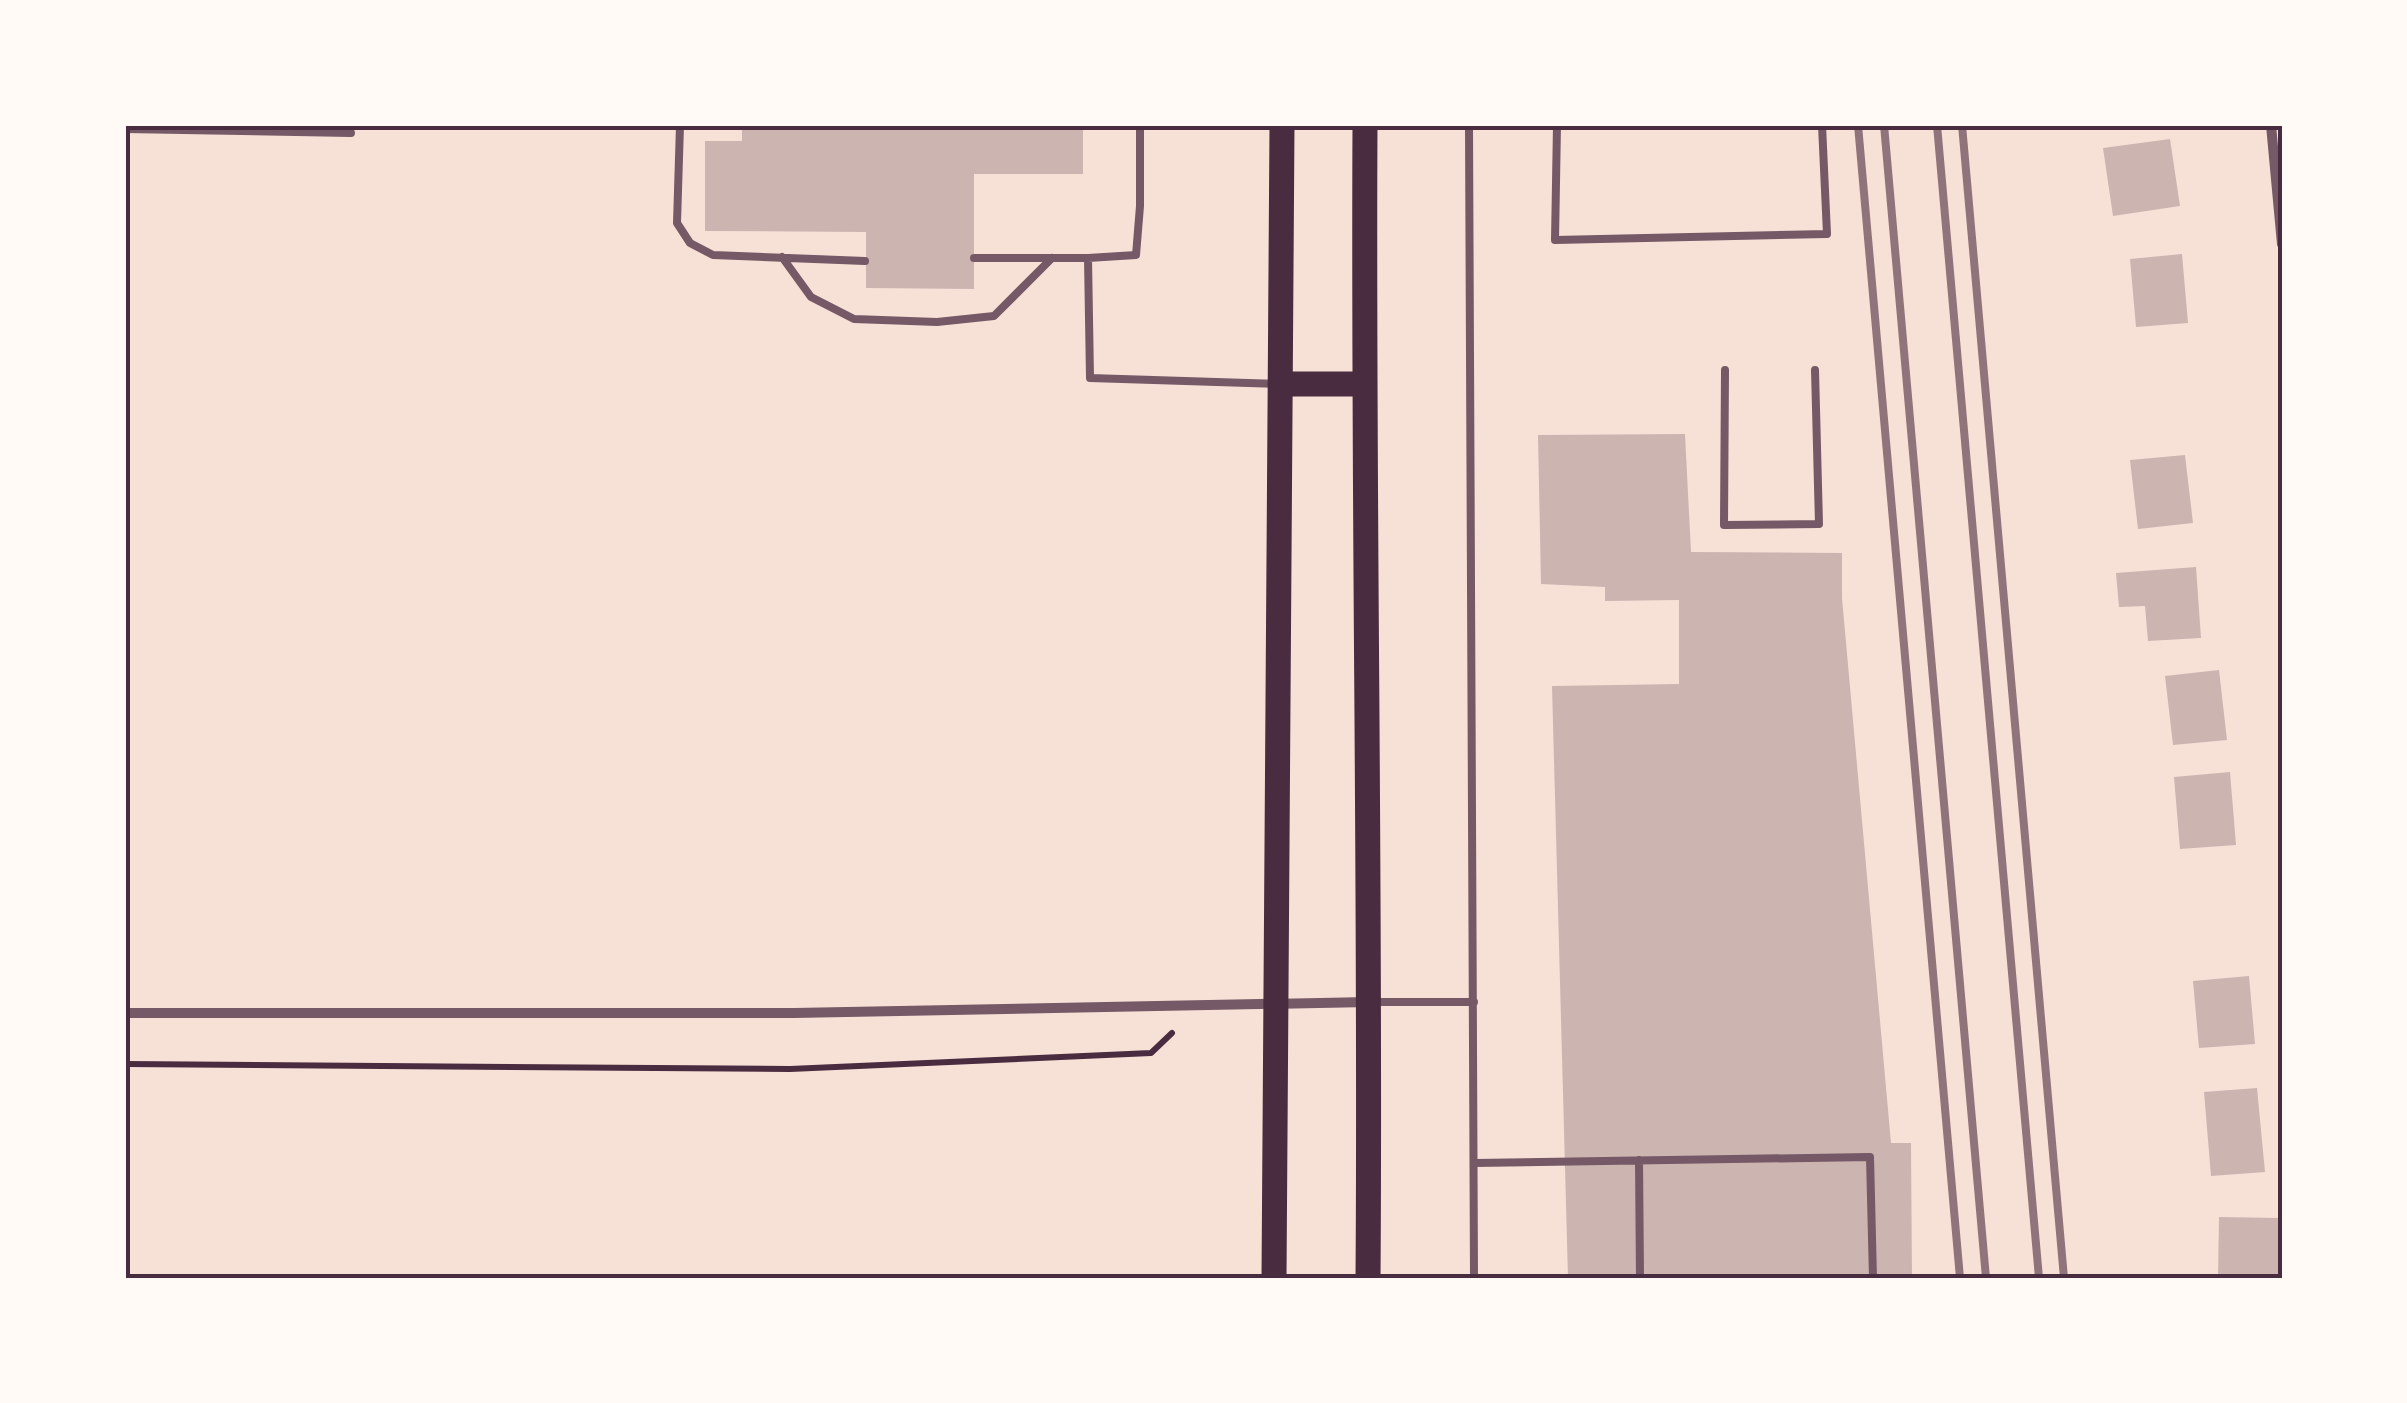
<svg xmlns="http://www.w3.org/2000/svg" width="2407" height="1403" font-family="'Work Sans',sans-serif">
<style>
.building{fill:#ccb4b1}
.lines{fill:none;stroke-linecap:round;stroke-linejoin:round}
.path{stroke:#4a2c40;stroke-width:6}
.service{stroke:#755966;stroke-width:8}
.minor{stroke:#755966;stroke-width:10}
.primary{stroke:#4a2c40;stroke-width:25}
.rail{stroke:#8f747c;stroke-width:8}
.neatline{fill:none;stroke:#4a2c40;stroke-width:4}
</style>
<rect width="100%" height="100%" fill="#f7e1d7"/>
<path class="building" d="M 742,125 L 1083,125 L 1083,174 L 974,174 L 974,289 L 866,288 L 866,232 L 705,231 L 705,141 L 742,141 Z
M 2170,139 L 2180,206 L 2113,216 L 2103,148 Z
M 2182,254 L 2188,323 L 2136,327 L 2130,259 Z
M 1685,434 L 1691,552 L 1842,553 L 1842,598 L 1891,1143 L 1911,1143 L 1912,1278 L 1568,1278 L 1552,686 L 1679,684 L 1679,600 L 1605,601 L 1605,587 L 1541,584 L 1538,435 Z
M 2185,455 L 2193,523 L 2138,529 L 2130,460 Z
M 2196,567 L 2201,638 L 2148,641 L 2145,606 L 2119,607 L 2116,573 Z
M 2219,670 L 2227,740 L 2173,745 L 2165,676 Z
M 2230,772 L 2236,845 L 2180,849 L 2174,777 Z
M 2249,976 L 2255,1044 L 2199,1048 L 2193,981 Z
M 2257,1088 L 2265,1172 L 2211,1176 L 2204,1092 Z
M 2219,1217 L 2280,1218 L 2279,1278 L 2218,1278 Z"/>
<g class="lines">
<path class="path" d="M 125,1064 L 790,1069 L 1151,1053 L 1172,1033"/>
<path class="service" d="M 680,125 L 677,223 L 690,243 L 713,255 L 865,261
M 1469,125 L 1474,1278
M 1557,125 L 1555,240 L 1827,234 L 1822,125
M 125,129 L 351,133
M 782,257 L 811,297 L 854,319 L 937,322 L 994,316 L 1052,258
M 974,258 L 1088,258 L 1090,378 L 1276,384
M 1088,258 L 1136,255 L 1140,206 L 1140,125
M 1725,370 L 1724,525 L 1819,524 L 1815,370
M 1374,1002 L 1474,1002
M 1639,1160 L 1640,1278
M 1474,1163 L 1870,1157 L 1873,1278"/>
<path class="minor" d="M 2271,125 L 2282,244
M 125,1013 L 794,1013 L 1369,1002"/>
<path class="primary" d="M 1365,125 C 1363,509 1371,894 1368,1278
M 1280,384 L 1364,384
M 1274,1278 L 1282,125"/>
<path class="rail" d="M 1858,125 L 1960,1278
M 1884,125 L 1986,1278
M 1937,125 L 2039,1278
M 1962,125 L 2064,1278"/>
</g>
<rect width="2407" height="1403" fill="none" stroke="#fffaf5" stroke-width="255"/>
<rect x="128" y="128" width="2152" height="1148" class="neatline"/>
</svg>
